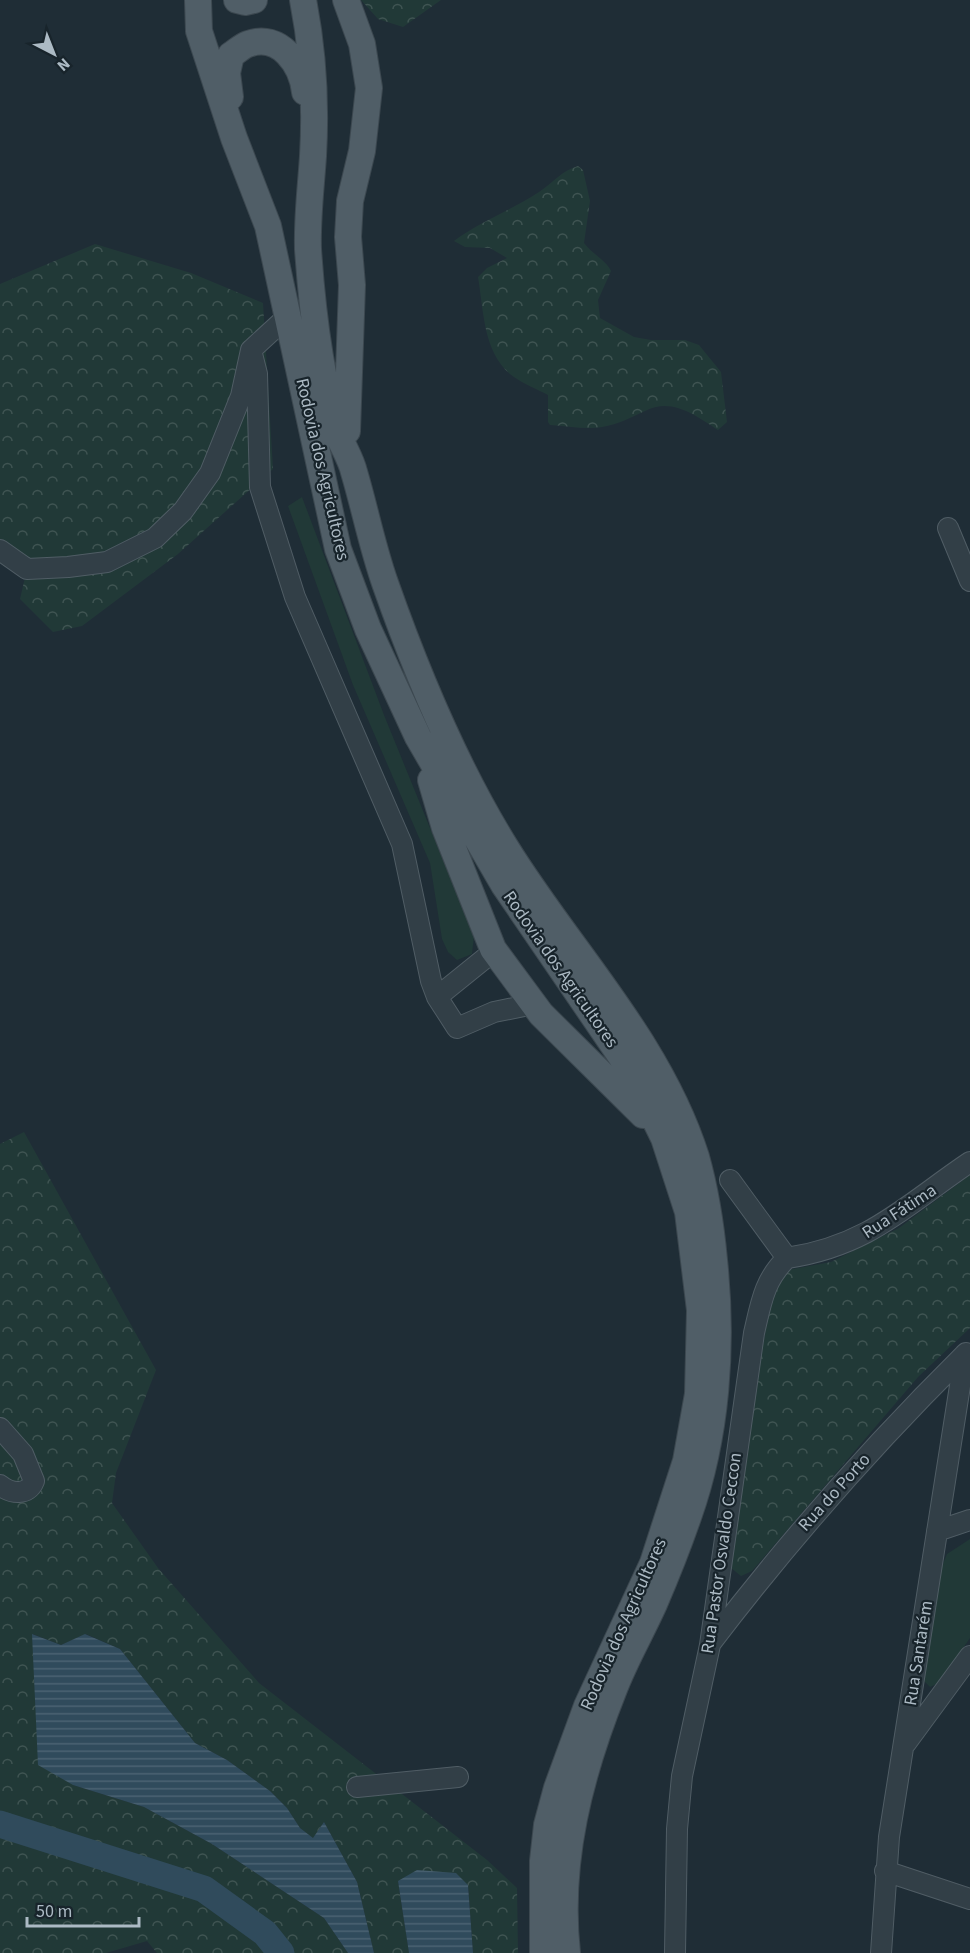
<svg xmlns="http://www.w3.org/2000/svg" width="970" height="1953" font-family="'Source Sans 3',sans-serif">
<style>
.green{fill:#213937}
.forest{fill:url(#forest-crowns)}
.water{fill:url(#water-rules)}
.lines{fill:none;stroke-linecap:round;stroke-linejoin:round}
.river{stroke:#304b5c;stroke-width:27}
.minor-casing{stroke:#505d65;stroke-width:22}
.major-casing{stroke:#3c4850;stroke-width:28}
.minor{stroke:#323f47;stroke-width:20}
.major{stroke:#505e67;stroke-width:26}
.labels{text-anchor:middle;stroke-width:4.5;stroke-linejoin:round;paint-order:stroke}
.street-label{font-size:18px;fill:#acbac4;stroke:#18242b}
</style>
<defs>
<pattern id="forest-crowns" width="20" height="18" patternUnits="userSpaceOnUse" patternTransform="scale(1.5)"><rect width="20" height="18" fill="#213937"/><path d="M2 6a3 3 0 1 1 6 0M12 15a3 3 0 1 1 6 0" fill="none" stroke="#3f5452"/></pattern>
<pattern id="water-rules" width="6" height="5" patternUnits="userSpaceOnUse" patternTransform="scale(1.5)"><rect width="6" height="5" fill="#304b5c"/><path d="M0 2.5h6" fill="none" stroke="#4b6372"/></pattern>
</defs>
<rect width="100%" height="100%" fill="#1f2d36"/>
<path class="green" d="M 302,497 L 384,715 L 474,936 L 472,954 L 457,960 L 448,952 L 442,939 L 430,863 L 353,685 L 288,506 Z
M 970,1539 L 970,1638 L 939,1683 L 930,1687 L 922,1679 L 939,1574 L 947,1554 Z"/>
<path class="forest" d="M 361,0 L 441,0 L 403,27 L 378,19 Z
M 578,166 L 583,170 L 590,201 L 584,243 C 592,254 606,260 611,271 L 598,300 L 600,318 L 634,337 L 651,340 L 685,340 L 699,345 L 721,372 L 727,422 L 718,430 C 696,416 672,397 645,411 C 630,418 619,424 602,427 C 586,430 567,426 550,425 L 548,422 L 548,395 C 537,389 524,384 514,377 C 483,355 484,312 478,277 L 487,268 L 507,258 L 490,248 L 465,247 L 454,241 C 480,221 512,210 539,192 C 554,182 561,171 578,166 Z
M 95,244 L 191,273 L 263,303 L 273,469 L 178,554 L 82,626 L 53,632 L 20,599 L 27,569 L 0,550 L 0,284 Z
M 24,1132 L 156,1370 L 116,1473 L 112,1503 L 158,1568 L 259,1683 L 487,1860 L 517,1888 L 518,1953 L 473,1953 L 468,1885 L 398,1881 L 409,1953 L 374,1953 L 357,1882 L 324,1822 L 313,1839 L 300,1828 L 287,1808 L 270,1791 L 227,1760 L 195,1743 L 120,1649 L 86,1634 L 61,1645 L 33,1634 L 73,1785 L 144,1807 L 212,1844 L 324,1918 L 348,1953 L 157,1953 L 147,1941 L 106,1953 L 0,1953 L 0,1144 Z
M 970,1175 L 970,1328 L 918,1377 L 752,1571 L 741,1576 L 730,1567 L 752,1402 L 777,1272 L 831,1262 L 899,1228 Z"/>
<path class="water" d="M 32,1634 L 61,1645 L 85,1634 L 120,1649 L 195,1743 L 227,1760 L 270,1791 L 287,1808 L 300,1828 L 313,1838 L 324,1822 L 357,1882 L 374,1953 L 348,1953 L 324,1918 L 212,1844 L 144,1807 L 73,1785 L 38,1765 Z
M 417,1870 L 456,1873 L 468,1885 L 473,1953 L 409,1953 L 398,1881 Z"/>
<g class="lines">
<path class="river" d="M 0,1824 L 204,1889 L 265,1933 L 281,1953"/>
<defs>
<path id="minor" d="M 251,350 L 257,374 L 260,487 L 295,597 L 402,844 L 431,981 L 437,997 L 457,1028 L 494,1012 L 534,1004
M 948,528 L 970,581
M 0,550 L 27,569 L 68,567 L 107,562 L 155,538 L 183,511 L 210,473 L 241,396 L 251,350 L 288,316
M 437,997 L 494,951
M 787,1258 C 869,1246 906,1205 970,1162
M 0,1428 L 23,1454 L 34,1481 C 28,1496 11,1494 0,1485
M 937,1531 L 970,1520
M 710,1644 C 790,1539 873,1445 966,1353
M 906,1743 L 970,1656
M 357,1787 L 458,1777
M 885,1871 L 970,1899
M 675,1953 L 677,1829 L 682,1776 L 710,1645 L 754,1333 C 761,1303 764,1280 787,1258 L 730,1180
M 881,1953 L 889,1837 L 965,1354"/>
<path id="major" d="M 198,0 L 199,31 L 234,138 L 268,226 L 338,549 L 368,629 L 418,737 L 504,885 L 631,1071 L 664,1138 L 688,1212 L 700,1310 L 698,1394 L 686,1461 L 653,1563 L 587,1706 L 557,1788 L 547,1825 L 543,1861 L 543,1953
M 237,0 L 245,2 L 254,0
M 303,0 C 313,51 316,104 313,156 C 311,187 307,217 308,249 C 312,308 320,378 338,434 C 343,447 351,459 354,472 C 365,509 372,546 385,583 C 417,674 455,766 506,848 C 569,950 659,1040 696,1157 C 705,1189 711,1227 714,1260 C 723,1345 717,1436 688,1517 C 678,1546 666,1576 654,1604 C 641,1633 625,1660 614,1689 C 580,1774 557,1861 567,1953
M 346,0 L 362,44 L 369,88 L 362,151 L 350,201 L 348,237 L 352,285 L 347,431
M 230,97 L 227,73 L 231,55 C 236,52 242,46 248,44 C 280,32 302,65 305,92
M 431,780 L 445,828 L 493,949 L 541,1014 L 643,1115"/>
</defs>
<use href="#minor" class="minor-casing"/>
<use href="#major" class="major-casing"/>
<use href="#minor" class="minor"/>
<use href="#major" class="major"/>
</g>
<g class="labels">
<g class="street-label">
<text transform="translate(323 469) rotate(77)" y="6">Rodovia dos Agricultores</text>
<text transform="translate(561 969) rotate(55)" y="6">Rodovia dos Agricultores</text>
<text transform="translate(899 1211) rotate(-33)" y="6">Rua Fátima</text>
<text transform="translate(834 1492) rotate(-48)" y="6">Rua do Porto</text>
<text transform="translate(721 1553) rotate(-82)" y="6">Rua Pastor Osvaldo Ceccon</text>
<text transform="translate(623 1624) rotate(-66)" y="6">Rodovia dos Agricultores</text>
<text transform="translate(918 1653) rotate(-81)" y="6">Rua Santarém</text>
</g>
</g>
<g transform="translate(54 54) rotate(138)" stroke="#18242b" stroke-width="4.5" paint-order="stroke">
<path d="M0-4.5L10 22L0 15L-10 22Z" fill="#acbac4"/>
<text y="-9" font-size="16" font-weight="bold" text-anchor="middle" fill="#acbac4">N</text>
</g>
<path d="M27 1917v9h112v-9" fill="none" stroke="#acbac4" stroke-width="3"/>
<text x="36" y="1917" font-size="18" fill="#acbac4" stroke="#18242b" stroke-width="4.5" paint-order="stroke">50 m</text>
</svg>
